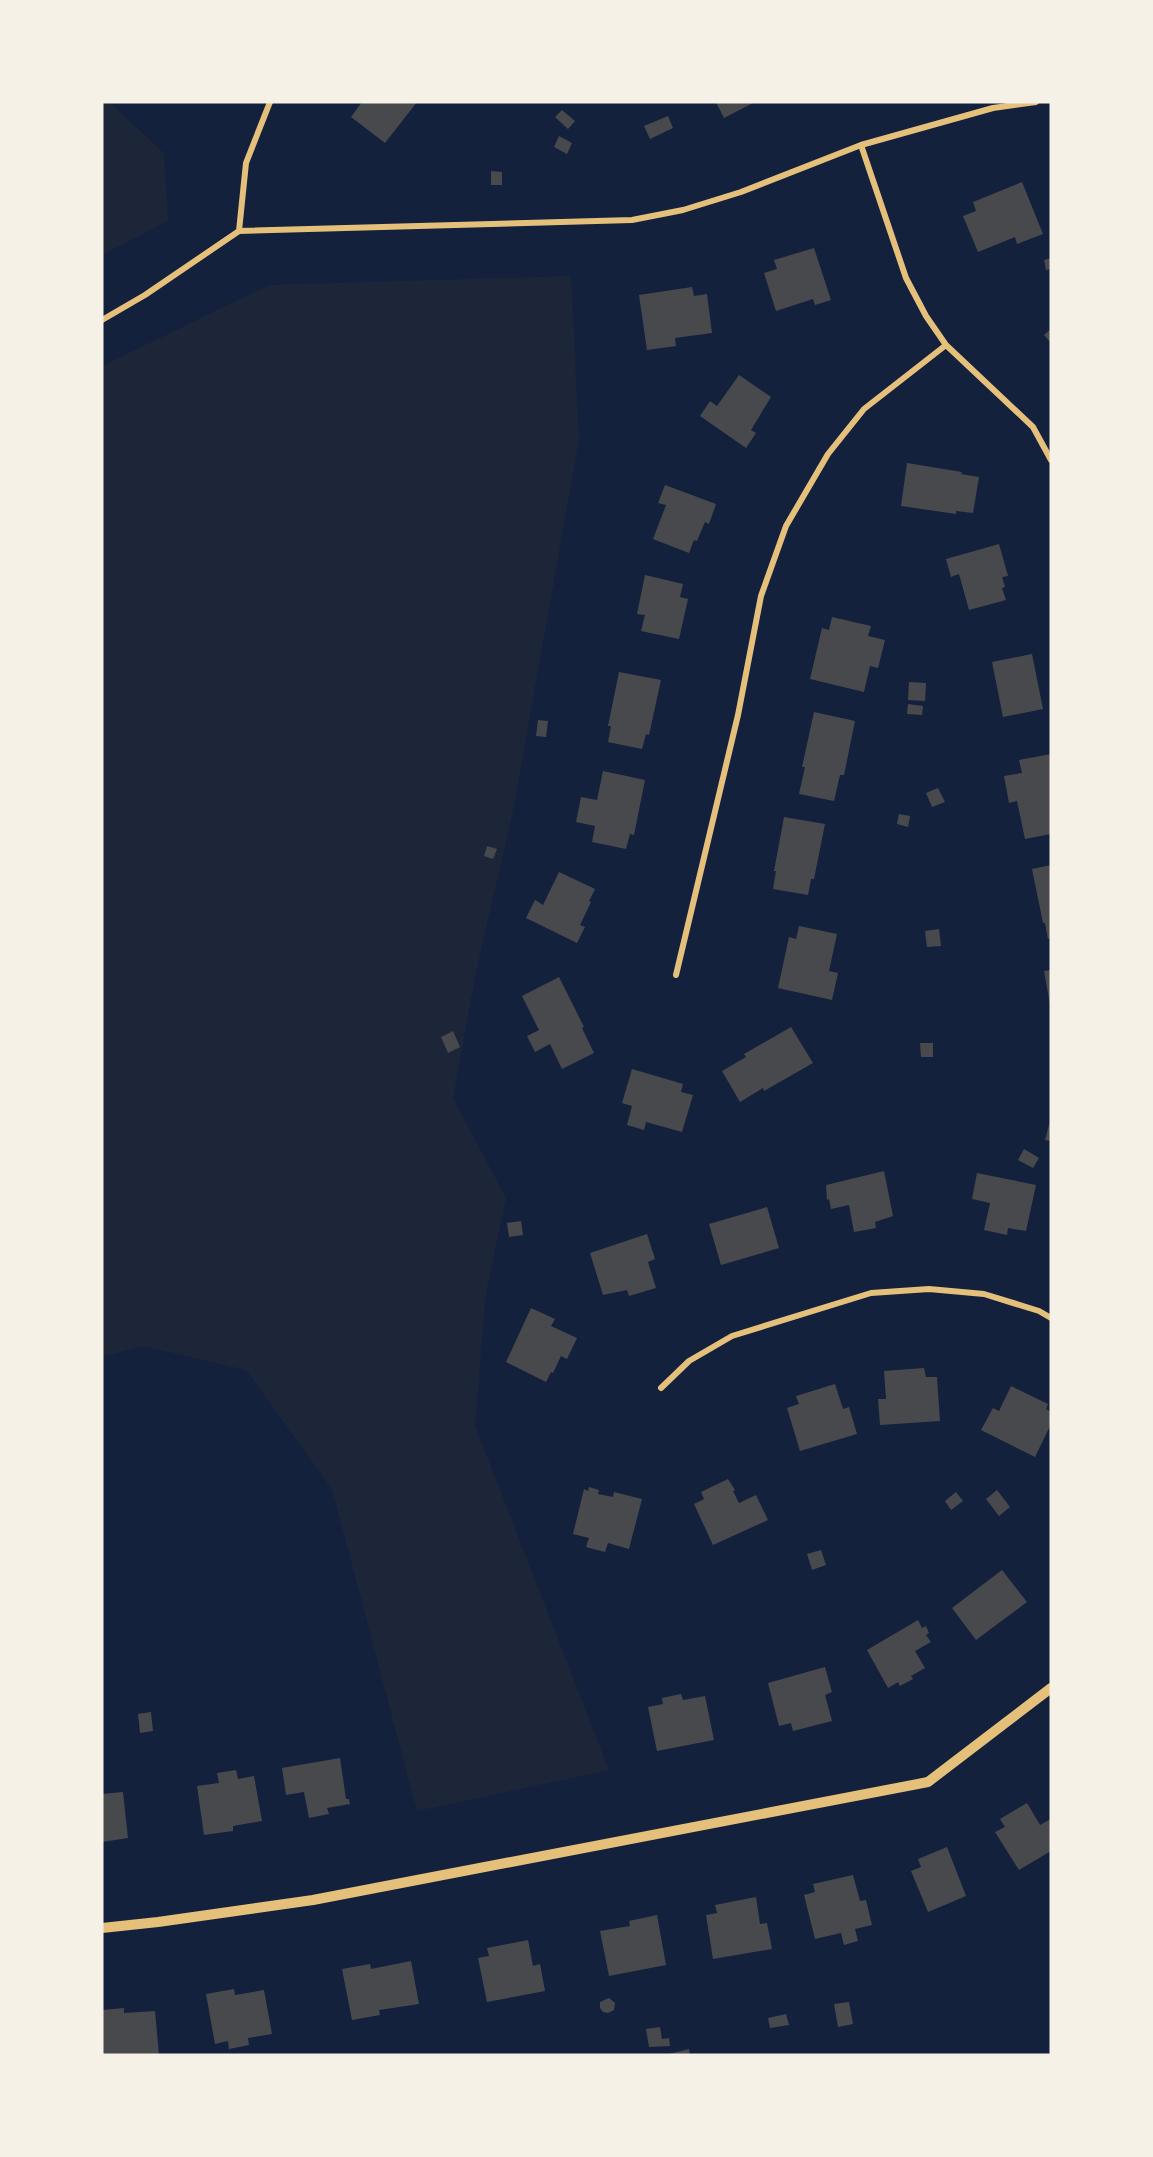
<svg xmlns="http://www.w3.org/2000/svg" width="1153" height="2157" font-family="'Roboto Condensed',sans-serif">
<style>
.green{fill:#1d2539}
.building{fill:#48494c}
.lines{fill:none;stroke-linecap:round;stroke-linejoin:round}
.minor{stroke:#e5c07b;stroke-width:6}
.tertiary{stroke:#e5c07b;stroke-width:10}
</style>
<rect width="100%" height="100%" fill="#14213d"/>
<path class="green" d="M 102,102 L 109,102 L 164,153 L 168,221 L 102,255 Z
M 571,276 L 579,439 L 514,806 L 476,972 L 453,1098 L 506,1198 L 486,1293 L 475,1426 L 609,1770 L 417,1811 L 332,1489 L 246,1370 L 143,1346 L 102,1357 L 102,366 L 269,285 Z"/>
<path class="building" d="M 362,102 L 417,102 L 385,143 L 351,117 Z
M 716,102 L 755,102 L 724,118 Z
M 562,110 L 575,121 L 568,129 L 555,117 Z
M 668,116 L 673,128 L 650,139 L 644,126 Z
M 559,136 L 572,143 L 567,154 L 554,147 Z
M 491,171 L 502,172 L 502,185 L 491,185 Z
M 1022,182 L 1043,234 L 1017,244 L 1015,237 L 978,252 L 963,216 L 976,211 L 973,202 Z
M 814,248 L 831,300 L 815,305 L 813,299 L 776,311 L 764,273 L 777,269 L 774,260 Z
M 1051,258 L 1051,269 L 1046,270 L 1044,260 Z
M 692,287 L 694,296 L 707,294 L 712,333 L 675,338 L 676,346 L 647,350 L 639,295 Z
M 1051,329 L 1051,343 L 1044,335 Z
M 739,375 L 771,397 L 751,430 L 756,433 L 746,448 L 700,416 L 710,401 L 717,406 Z
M 907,463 L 962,472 L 961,474 L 979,477 L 973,513 L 956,511 L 956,514 L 901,506 Z
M 665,485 L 716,504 L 709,524 L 705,522 L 697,541 L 694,540 L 689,553 L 653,539 L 666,505 L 658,503 Z
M 999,544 L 1008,576 L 1002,577 L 1005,587 L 1002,588 L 1006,600 L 969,610 L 959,574 L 951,577 L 946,559 Z
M 645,575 L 683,584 L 680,597 L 688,599 L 679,639 L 641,631 L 645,615 L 637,614 Z
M 832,617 L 871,626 L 868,636 L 885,640 L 878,668 L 870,666 L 864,692 L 810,679 L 822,628 L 829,630 Z
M 1032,654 L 1043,709 L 1003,717 L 992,662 Z
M 619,672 L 661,680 L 649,735 L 646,734 L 642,749 L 608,742 L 611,726 L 608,726 Z
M 909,682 L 926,683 L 925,701 L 908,700 Z
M 908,704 L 923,706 L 922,715 L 907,714 Z
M 814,712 L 855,721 L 844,775 L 840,775 L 834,801 L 799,794 L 805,767 L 802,767 Z
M 538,720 L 548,721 L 546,737 L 536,736 Z
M 1051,754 L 1051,834 L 1025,839 L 1017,801 L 1009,803 L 1004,776 L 1022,773 L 1019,760 Z
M 603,771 L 645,780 L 634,835 L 630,834 L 626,849 L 592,842 L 595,826 L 576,822 L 581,797 L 597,800 Z
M 938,788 L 945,802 L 932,807 L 926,793 Z
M 899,814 L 910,816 L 908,827 L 897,824 Z
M 784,817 L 825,824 L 814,879 L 811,879 L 808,895 L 773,889 L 776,871 L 774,871 Z
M 487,846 L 497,849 L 493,859 L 484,856 Z
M 1051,865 L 1051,938 L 1048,939 L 1045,923 L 1043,923 L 1032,869 Z
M 559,872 L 595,889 L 589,901 L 591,902 L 580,925 L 585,927 L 577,943 L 526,918 L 535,900 L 543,905 Z
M 799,926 L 837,934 L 829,971 L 838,973 L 832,1000 L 778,988 L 789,937 L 796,939 Z
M 939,929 L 941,946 L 927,947 L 925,931 Z
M 1051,970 L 1051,1005 L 1050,1005 L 1044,971 Z
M 559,977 L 584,1027 L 582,1028 L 594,1053 L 562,1069 L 550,1044 L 535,1052 L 527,1036 L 539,1030 L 522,996 Z
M 791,1027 L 813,1063 L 764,1091 L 763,1088 L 740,1102 L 722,1071 L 746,1057 L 744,1054 Z
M 453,1031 L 460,1047 L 448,1053 L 441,1037 Z
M 920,1043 L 933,1043 L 933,1057 L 921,1057 Z
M 632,1069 L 683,1084 L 681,1092 L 693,1095 L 682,1132 L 646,1122 L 644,1130 L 627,1125 L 632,1106 L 622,1103 Z
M 1050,1121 L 1051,1121 L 1051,1141 L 1045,1140 Z
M 1024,1149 L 1039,1158 L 1033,1168 L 1018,1160 Z
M 884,1171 L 893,1216 L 875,1222 L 876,1228 L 854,1232 L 849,1205 L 831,1209 L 829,1199 L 827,1200 L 826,1185 Z
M 977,1173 L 1036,1185 L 1026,1231 L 1008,1228 L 1007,1235 L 984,1230 L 990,1203 L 972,1199 Z
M 767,1207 L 779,1248 L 721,1265 L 709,1224 Z
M 521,1221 L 523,1235 L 509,1237 L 507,1223 Z
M 647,1234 L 655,1259 L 648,1262 L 656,1288 L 629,1296 L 627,1290 L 603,1295 L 590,1253 Z
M 531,1308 L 555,1319 L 551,1326 L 577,1338 L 567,1359 L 561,1356 L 553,1373 L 551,1372 L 546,1382 L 506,1362 Z
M 924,1368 L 926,1377 L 937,1377 L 940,1421 L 880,1425 L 878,1399 L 886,1399 L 884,1371 Z
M 835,1384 L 843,1409 L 849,1407 L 857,1434 L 800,1451 L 787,1408 L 799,1404 L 796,1396 Z
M 1011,1386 L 1048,1404 L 1046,1409 L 1051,1412 L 1051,1424 L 1035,1457 L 981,1430 L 993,1408 L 999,1411 Z
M 728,1479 L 735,1490 L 733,1491 L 739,1503 L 756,1495 L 768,1520 L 713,1545 L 694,1504 L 704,1499 L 701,1492 Z
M 589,1487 L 599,1490 L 598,1494 L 613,1497 L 614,1492 L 642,1499 L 629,1549 L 608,1543 L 605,1552 L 586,1547 L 589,1538 L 573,1534 L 584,1489 L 588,1491 Z
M 997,1490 L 1010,1507 L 999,1516 L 986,1499 Z
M 956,1492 L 963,1501 L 951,1510 L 945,1501 Z
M 821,1550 L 826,1565 L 812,1570 L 807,1554 Z
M 1002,1570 L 1027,1602 L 976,1640 L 952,1608 Z
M 918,1620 L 922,1628 L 926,1626 L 929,1633 L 926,1635 L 931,1642 L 915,1651 L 925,1668 L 911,1676 L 913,1679 L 900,1686 L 898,1682 L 888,1688 L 867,1650 Z
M 825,1667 L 832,1692 L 825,1695 L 832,1721 L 793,1731 L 791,1723 L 779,1726 L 768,1683 Z
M 681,1694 L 683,1700 L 705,1696 L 714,1740 L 657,1751 L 648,1707 L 663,1704 L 662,1698 Z
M 151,1712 L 153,1731 L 140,1733 L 138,1714 Z
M 340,1758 L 346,1799 L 349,1799 L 350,1804 L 327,1808 L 329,1814 L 309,1818 L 304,1792 L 286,1795 L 282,1768 Z
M 236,1770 L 238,1779 L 254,1776 L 262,1821 L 233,1826 L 233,1831 L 204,1835 L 197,1786 L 219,1783 L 217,1773 Z
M 123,1792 L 128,1838 L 102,1842 L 102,1794 Z
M 1027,1803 L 1040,1825 L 1051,1819 L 1051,1851 L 1019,1870 L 995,1832 L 1005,1827 L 1000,1819 Z
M 947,1847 L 966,1896 L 928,1912 L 911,1871 L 921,1867 L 918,1859 Z
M 853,1875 L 860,1901 L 866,1900 L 872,1925 L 855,1929 L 858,1941 L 844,1945 L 841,1933 L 815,1939 L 804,1895 L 815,1892 L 813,1884 Z
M 756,1897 L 760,1924 L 767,1923 L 772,1949 L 713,1959 L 706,1915 L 717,1913 L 715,1905 Z
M 657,1915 L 666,1965 L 609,1976 L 600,1931 L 630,1926 L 629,1921 Z
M 528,1940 L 533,1966 L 540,1964 L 545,1991 L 487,2002 L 478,1958 L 489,1956 L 487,1948 Z
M 411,1961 L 419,2004 L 379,2010 L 380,2015 L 352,2020 L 342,1969 L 370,1964 L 371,1969 Z
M 234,1989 L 235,1995 L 264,1990 L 272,2034 L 248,2038 L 249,2045 L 229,2049 L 228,2041 L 215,2044 L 206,1994 Z
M 609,1998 L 615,2003 L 614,2010 L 608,2013 L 603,2012 L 600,2008 L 600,2002 Z
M 849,2002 L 853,2024 L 838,2027 L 834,2004 Z
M 124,2008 L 124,2013 L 155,2011 L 159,2055 L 102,2055 L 102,2010 Z
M 786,2014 L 789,2025 L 770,2028 L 768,2018 Z
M 660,2027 L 662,2039 L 669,2038 L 670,2046 L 649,2047 L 646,2029 Z
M 689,2049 L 690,2055 L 669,2055 L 669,2054 Z"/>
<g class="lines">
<path class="minor" d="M 861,145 L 906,278 L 926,316 L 946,345 L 1033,427 L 1051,460
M 239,231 L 632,220 L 683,210 L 741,192 L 861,145 L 993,108 L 1036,102
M 102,320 L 145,295 L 239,231 L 246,163 L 270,102
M 676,975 L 738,715 L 761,596 L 786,526 L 828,454 L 864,409 L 946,345
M 661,1388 L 689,1361 L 732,1336 L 871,1293 L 929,1289 L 984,1294 L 1039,1311 L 1051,1318"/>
<path class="tertiary" d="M 102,1928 L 158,1922 L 313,1900 L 928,1782 L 1051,1688"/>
</g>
<rect width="1153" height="2157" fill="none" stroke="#f6f1e7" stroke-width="207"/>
</svg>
